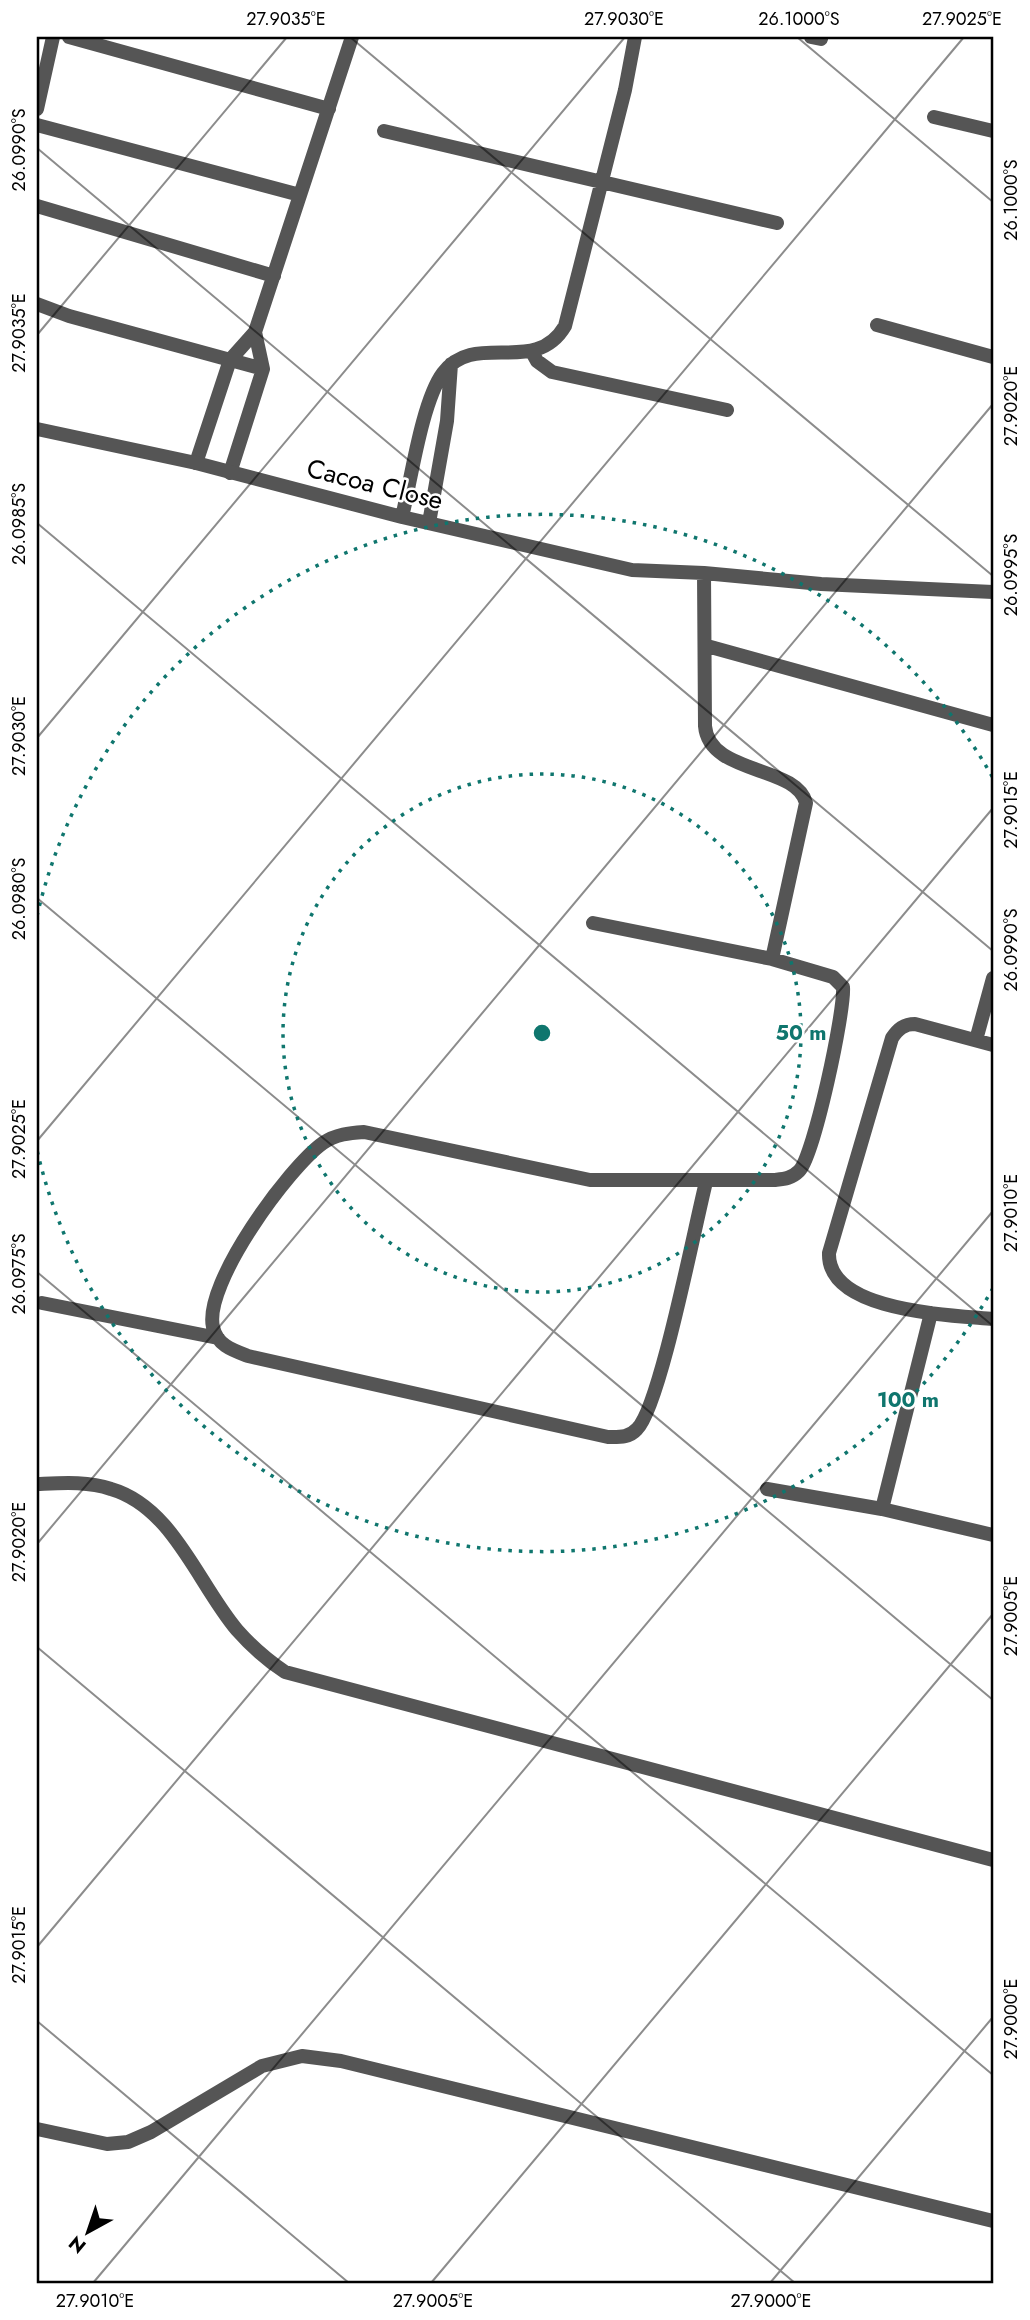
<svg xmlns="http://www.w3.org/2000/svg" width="1030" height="2320" font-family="Jost,sans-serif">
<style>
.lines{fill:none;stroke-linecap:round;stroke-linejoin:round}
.service{stroke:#555;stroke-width:14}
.minor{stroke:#555;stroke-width:14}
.ticks{fill:none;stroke:#000;stroke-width:2;stroke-opacity:0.45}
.ring{fill:none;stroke:#0f766e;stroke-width:3.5;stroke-dasharray:3.5 7}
.labels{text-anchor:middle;stroke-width:5;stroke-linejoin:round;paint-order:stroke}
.street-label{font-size:26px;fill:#000;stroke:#fff}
.centre{fill:#0f766e;stroke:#fff;stroke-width:3.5}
.ring-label{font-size:21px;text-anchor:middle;font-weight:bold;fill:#0f766e;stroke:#fff;stroke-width:5;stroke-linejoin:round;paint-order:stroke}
.neatline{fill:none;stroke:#000;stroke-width:2.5}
.ticks-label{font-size:18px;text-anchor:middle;fill:#000}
</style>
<rect width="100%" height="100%" fill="#fff"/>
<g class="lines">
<path class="service" d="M 69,37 L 329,109
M 37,109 L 53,37
M 37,125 L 300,195
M 37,206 L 274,276
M 37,304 L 69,316 L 263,369
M 196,463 L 230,360 L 255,332 L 352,37
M 230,473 L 263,369 L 255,332"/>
<path class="minor" d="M 811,37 L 821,39
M 934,117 L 993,131
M 384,131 L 777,223
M 877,325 L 993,357
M 532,352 L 537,361 L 552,372 L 727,410
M 37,429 L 196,463 L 402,517 L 632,570 L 704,573 L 821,584 L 993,592
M 402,517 C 411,480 422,401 443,373 C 475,330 535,377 565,326 L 625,90 L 635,37
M 429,523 L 447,421 L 451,364
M 704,573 L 705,726 C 709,775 797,765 806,803 L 772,959 L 833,977 L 843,987 C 845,1011 814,1156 799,1171 C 791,1179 783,1179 774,1180 L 590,1180 L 364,1132 C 350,1133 336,1134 323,1143 C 289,1167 203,1284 213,1327 C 217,1345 232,1350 248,1356 L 608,1437 C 619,1437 629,1438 637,1429 C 660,1407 695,1225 706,1182
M 707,646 L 993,725
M 593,923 L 772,959
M 976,1040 L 993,978
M 993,1045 L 915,1024 C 904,1024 898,1029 892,1038 L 829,1253 C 827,1312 951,1315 993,1319
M 42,1303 L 218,1338
M 37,1484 C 62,1483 87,1481 111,1489 C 173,1507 198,1584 237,1630 C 252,1647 267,1660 285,1672 L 993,1860
M 767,1489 L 882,1509 L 993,1535
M 882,1509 L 931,1313
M 37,2129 L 107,2144 L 128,2142 L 151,2132 L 262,2066 L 302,2056 L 341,2061 L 993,2221"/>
</g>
<path class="ticks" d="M 350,37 L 993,576M 797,37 L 993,202M 37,148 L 993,951M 37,335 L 287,37M 37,523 L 993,1326M 37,738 L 625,37M 37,898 L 993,1700M 37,1141 L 964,37M 37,1272 L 993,2075M 37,1544 L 993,404M 37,1647 L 795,2283M 37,1947 L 993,808M 37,2021 L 349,2283M 93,2283 L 993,1211M 431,2283 L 993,1614M 770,2283 L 993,2017"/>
<g class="ring">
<circle cx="542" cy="1033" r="259"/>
<path d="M993 1288A518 518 0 0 1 37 1150M37 916A518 518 0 0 1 993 778"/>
</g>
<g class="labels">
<g class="street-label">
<text transform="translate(375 484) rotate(14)" y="9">Cacoa Close</text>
</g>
</g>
<circle cx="542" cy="1033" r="10" class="centre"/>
<g class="ring-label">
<text x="801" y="1040">50 m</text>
<text x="908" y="1407">100 m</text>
</g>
<rect width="1030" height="2320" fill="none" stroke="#ffffff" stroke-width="77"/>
<g transform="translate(88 2232) rotate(220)" stroke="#ffffff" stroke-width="5" paint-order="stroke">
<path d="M0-5L12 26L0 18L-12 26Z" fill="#000000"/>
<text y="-10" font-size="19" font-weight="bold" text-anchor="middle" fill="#000000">N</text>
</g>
<rect x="38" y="38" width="954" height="2244" class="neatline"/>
<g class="ticks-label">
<text x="286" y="25">27.9035°E</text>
<text x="624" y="25">27.9030°E</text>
<text x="799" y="25">26.1000°S</text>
<text x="962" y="25">27.9025°E</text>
<text transform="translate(19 150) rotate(-90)" y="6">26.0990°S</text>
<text transform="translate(1011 200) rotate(-90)" y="6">26.1000°S</text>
<text transform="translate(19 333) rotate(-90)" y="6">27.9035°E</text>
<text transform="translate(1011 406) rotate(-90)" y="6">27.9020°E</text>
<text transform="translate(19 524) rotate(-90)" y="6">26.0985°S</text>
<text transform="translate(1011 575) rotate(-90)" y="6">26.0995°S</text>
<text transform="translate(19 736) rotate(-90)" y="6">27.9030°E</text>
<text transform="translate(1011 810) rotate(-90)" y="6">27.9015°E</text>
<text transform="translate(19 899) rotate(-90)" y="6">26.0980°S</text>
<text transform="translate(1011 950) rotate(-90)" y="6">26.0990°S</text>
<text transform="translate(19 1139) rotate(-90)" y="6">27.9025°E</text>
<text transform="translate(1011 1213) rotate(-90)" y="6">27.9010°E</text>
<text transform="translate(19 1274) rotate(-90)" y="6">26.0975°S</text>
<text transform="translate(19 1542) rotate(-90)" y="6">27.9020°E</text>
<text transform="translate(1011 1616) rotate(-90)" y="6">27.9005°E</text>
<text transform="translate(19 1945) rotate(-90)" y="6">27.9015°E</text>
<text transform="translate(1011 2019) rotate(-90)" y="6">27.9000°E</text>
<text x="95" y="2307">27.9010°E</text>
<text x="433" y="2307">27.9005°E</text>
<text x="771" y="2307">27.9000°E</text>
</g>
</svg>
